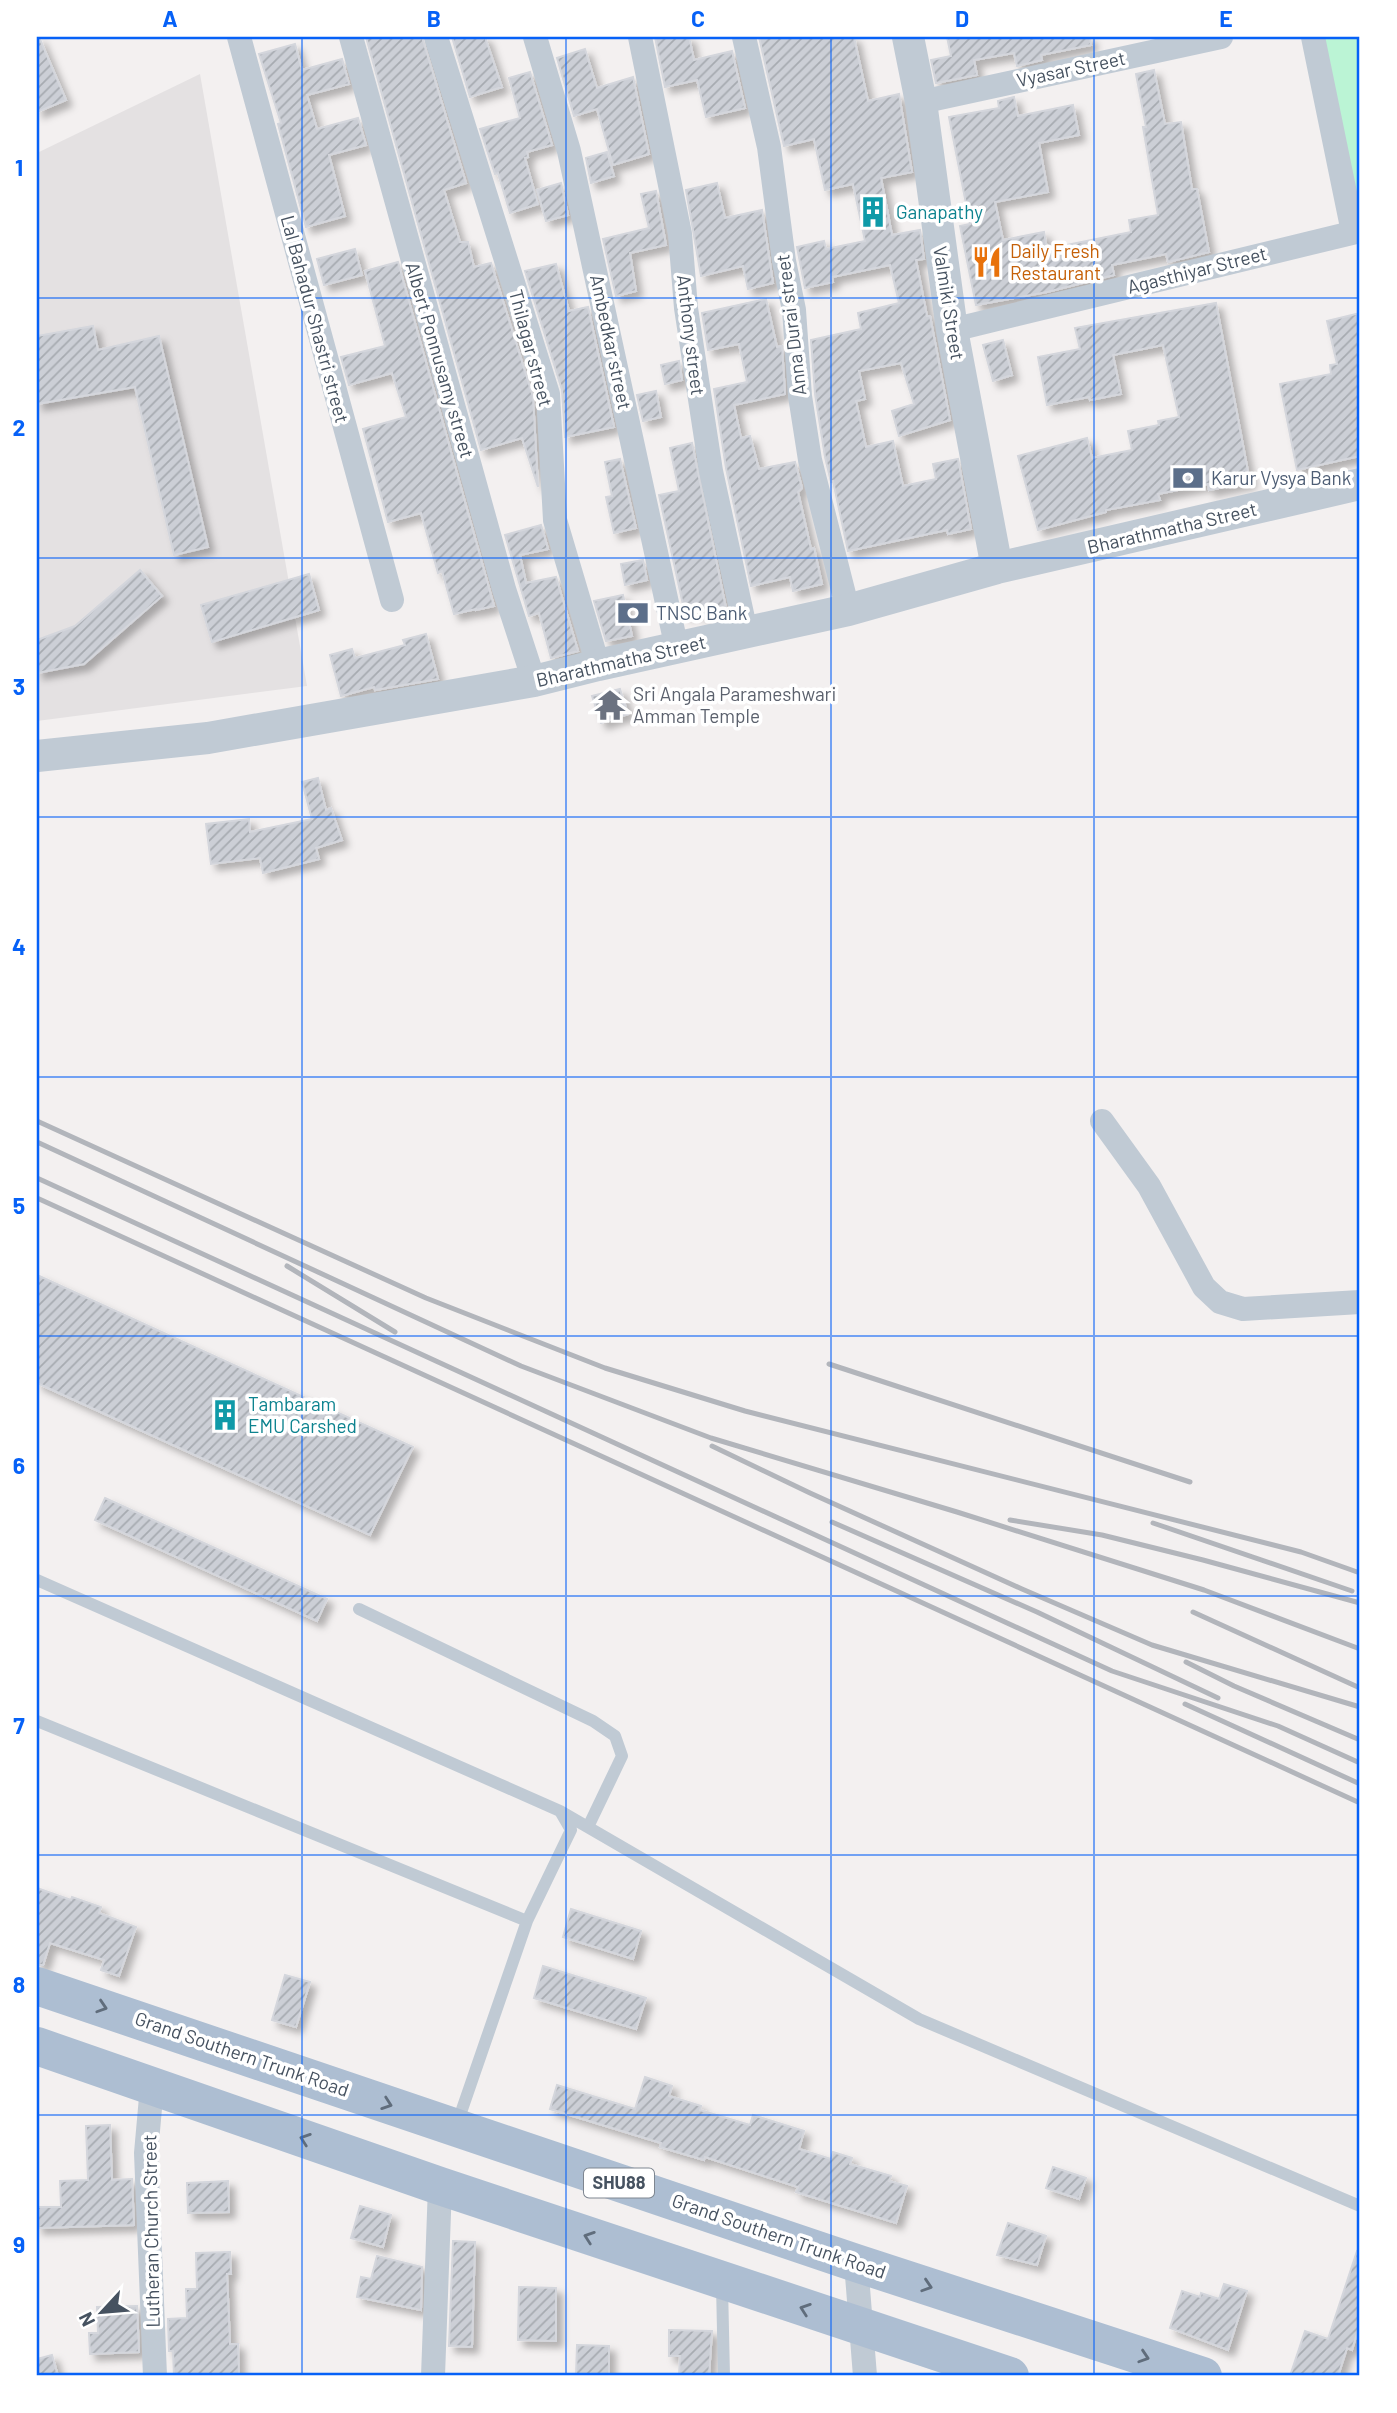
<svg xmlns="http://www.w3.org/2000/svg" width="1397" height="2413" font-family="Barlow,sans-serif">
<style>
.education{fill:#e4e1e2}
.green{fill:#bbf4d5}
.building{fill:url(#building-hatch);stroke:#d4d6dc;stroke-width:2;filter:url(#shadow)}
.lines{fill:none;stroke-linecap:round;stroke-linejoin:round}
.service{stroke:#c0cad4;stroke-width:12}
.minor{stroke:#c0cad4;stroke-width:24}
.tertiary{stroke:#c0cad4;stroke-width:32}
.primary{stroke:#adbed2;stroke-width:38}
.rail{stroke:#b2b5bb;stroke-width:5}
.oneway{stroke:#606d7c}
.grid{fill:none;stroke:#0661f7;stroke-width:2;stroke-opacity:0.55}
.labels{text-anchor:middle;stroke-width:7;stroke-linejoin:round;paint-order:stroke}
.shield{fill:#fff;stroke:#7e8690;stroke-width:2}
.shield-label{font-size:18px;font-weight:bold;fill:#465260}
.street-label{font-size:19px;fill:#465260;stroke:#fff}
.culture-label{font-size:19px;fill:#0d838f;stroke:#fff;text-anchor:start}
.food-label{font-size:19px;fill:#c56008;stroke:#fff;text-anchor:start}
.service-label{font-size:19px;fill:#4e5e75;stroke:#fff;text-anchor:start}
.worship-label{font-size:19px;fill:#5b616d;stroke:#fff;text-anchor:start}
.neatline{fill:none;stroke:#0661f7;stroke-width:2.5}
.grid-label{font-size:23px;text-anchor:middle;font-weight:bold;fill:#0661f7}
</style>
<defs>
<pattern id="building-hatch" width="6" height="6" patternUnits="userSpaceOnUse" patternTransform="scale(1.75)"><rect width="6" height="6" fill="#cccfd6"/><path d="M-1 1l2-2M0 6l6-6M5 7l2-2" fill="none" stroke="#a7abb1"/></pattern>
<filter id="shadow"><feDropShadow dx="6" dy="6" stdDeviation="3.5" flood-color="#0004"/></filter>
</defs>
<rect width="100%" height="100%" fill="#f3f0f0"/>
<path class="education" d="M 200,74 L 307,686 L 37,721 L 37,153 Z"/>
<path class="green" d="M 1319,37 L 1360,37 L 1360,212 Z"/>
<path class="building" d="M 37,37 L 39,37 L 66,100 L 37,112 Z
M 366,37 L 422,37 L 466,183 L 444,190 L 460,242 L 468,242 L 474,267 L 491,263 L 533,397 L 538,487 L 522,438 L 481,450 Z
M 452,37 L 485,37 L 502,87 L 470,97 Z
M 655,37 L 689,37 L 694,60 L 732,51 L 745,108 L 706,117 L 697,80 L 665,87 Z
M 759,37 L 854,37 L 868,101 L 899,94 L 912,172 L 881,178 L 892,235 L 920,230 L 924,259 L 916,260 L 927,316 L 930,316 L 950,420 L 899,436 L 892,411 L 914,404 L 901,363 L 859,371 L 865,399 L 856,401 L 866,447 L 893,441 L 903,486 L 936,479 L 933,464 L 958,459 L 971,529 L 948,534 L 947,530 L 848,551 L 833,481 L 831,482 L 825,457 L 815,394 L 811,340 L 861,329 L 858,313 L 899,303 L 890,265 L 832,277 L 833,282 L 805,288 L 797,247 L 824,241 L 826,249 L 865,241 L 853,184 L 825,190 L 814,139 L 784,146 Z
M 947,37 L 1090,37 L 1091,45 L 1041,55 L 1042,60 L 1017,66 L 1014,53 L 974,60 L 977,75 L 936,83 L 931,60 L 951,56 Z
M 295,44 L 302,70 L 342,59 L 349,84 L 307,95 L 317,129 L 358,118 L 366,145 L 329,155 L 345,216 L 306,227 L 278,124 L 281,123 L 259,54 Z
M 585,49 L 597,88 L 633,77 L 649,154 L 613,165 L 597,109 L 574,116 L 557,58 Z
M 1154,70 L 1165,124 L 1181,122 L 1192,189 L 1197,189 L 1209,252 L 1168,262 L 1166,254 L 1112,265 L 1114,275 L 1047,292 L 976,305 L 960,226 L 970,224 L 949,117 L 999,108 L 998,101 L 1014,97 L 1018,116 L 1073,105 L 1079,135 L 1039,143 L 1048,192 L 995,202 L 1003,240 L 1044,232 L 1047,249 L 1131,232 L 1129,220 L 1158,215 L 1143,127 L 1146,127 L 1136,74 Z
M 530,72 L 552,145 L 527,152 L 528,157 L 525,158 L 538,204 L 510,213 L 498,173 L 495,174 L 480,129 L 520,118 L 509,78 Z
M 607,152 L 614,176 L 591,183 L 586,158 Z
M 561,183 L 568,215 L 546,221 L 537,190 Z
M 717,183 L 725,218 L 762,210 L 773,283 L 748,289 L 743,266 L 701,276 L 686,190 Z
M 656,191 L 666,245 L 630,253 L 636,291 L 616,296 L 603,239 L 649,228 L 641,194 Z
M 355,249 L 362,275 L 324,285 L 317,259 Z
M 398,262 L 494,606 L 476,610 L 476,609 L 454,614 L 442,571 L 438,573 L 421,513 L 388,522 L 363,429 L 406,417 L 392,373 L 349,385 L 341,357 L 385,346 L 365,271 Z
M 556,264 L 569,311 L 588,307 L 614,427 L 565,437 L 562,390 L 525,271 Z
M 766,299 L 777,347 L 782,346 L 785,394 L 734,405 L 741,438 L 750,436 L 759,469 L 795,462 L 802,488 L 798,492 L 811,549 L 814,548 L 822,584 L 793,591 L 790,577 L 751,586 L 726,468 L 714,389 L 747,382 L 739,344 L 708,350 L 702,313 Z
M 1216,303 L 1250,482 L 1209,490 L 1208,484 L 1158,494 L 1160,500 L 1106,510 L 1106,512 L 1038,530 L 1018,456 L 1087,438 L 1092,458 L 1132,450 L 1128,431 L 1159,425 L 1158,421 L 1179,417 L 1163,345 L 1113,355 L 1121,394 L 1090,400 L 1089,397 L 1047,405 L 1038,357 L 1080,349 L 1075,328 Z
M 1360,313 L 1360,456 L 1297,470 L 1280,384 L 1331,374 L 1330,365 L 1337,364 L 1327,321 Z
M 93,326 L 98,350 L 159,336 L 208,547 L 174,555 L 135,387 L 37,404 L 37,336 Z
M 1003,340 L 1012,375 L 993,381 L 983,345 Z
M 679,361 L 682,380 L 665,384 L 661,365 Z
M 656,391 L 661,417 L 643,421 L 637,395 Z
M 692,443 L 727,613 L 704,618 L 702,610 L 685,614 L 659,495 L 679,491 L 670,448 Z
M 620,459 L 636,528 L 614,533 L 606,497 L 612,496 L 605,462 Z
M 541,525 L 548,549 L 520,555 L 526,583 L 556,577 L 578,651 L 551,658 L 539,613 L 529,616 L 505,535 Z
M 643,560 L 647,580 L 625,585 L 621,564 Z
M 140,570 L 162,596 L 84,664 L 37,673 L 37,640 L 75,626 Z
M 309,574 L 319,610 L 212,642 L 201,605 Z
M 623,595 L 632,636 L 606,641 L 594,601 Z
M 426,634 L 438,679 L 375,690 L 374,687 L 341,696 L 330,655 L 352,649 L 355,658 L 405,645 L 403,640 Z
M 620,689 L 628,714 L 601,723 L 592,696 Z
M 318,778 L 326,810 L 331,808 L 342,840 L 316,848 L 319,859 L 263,873 L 260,858 L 211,864 L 206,824 L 249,819 L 250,832 L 312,819 L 302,782 Z
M 37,1275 L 413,1447 L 370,1535 L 37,1383 Z
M 105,1498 L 327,1599 L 317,1621 L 95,1520 Z
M 37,1888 L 71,1900 L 72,1897 L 101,1907 L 99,1913 L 136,1927 L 119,1976 L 101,1970 L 104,1960 L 50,1943 L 43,1965 L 37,1965 Z
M 571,1909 L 641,1931 L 633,1959 L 563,1937 Z
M 543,1966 L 646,1998 L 636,2029 L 534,1998 Z
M 285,1975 L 310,1982 L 296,2027 L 272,2020 Z
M 645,2077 L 672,2086 L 669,2096 L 701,2106 L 700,2110 L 750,2125 L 753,2115 L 804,2131 L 799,2149 L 831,2159 L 833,2152 L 852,2158 L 850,2164 L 891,2176 L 889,2181 L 907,2186 L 896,2223 L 796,2192 L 798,2187 L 705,2157 L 704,2160 L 660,2147 L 661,2143 L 550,2109 L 557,2085 L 635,2109 Z
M 110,2125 L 112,2180 L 132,2179 L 134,2225 L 37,2228 L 37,2207 L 61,2207 L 60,2181 L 88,2180 L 86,2126 Z
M 1053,2167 L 1086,2178 L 1079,2199 L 1046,2188 Z
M 228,2181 L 229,2212 L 188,2213 L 187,2183 Z
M 360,2206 L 391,2215 L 383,2247 L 351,2238 Z
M 1008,2223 L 1046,2236 L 1037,2265 L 997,2255 Z
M 453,2241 L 475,2242 L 472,2347 L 449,2346 Z
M 1357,2251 L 1360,2252 L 1360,2323 L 1352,2350 L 1347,2348 L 1338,2376 L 1290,2376 L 1305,2331 L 1328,2339 Z
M 230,2252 L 231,2274 L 227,2274 L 230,2344 L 238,2344 L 239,2376 L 174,2376 L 173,2351 L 169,2351 L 168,2319 L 187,2318 L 186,2289 L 197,2289 L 196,2253 Z
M 377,2256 L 422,2267 L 421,2310 L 357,2297 L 361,2277 L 371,2279 Z
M 1224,2284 L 1247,2291 L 1228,2350 L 1170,2328 L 1182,2291 L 1200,2297 L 1201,2293 L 1219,2299 Z
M 519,2287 L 556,2288 L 556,2341 L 518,2340 Z
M 137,2306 L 139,2352 L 90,2354 L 89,2333 L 98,2333 L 97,2307 Z
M 669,2330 L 712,2331 L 709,2376 L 679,2376 L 680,2356 L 669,2356 Z
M 577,2345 L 609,2346 L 609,2376 L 576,2376 Z
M 52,2355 L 58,2376 L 37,2376 L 37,2359 Z"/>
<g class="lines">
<path class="service" d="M 37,1580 L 560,1811 L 571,1830 L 527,1921 L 457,2124
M 359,1609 L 593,1721 L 615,1736 L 622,1756 L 588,1827
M 37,1721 L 527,1921
M 560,1811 L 919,2019 L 1360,2206
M 722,2285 L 724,2376"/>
<path class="minor" d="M 239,37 L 392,600
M 351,37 L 504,589 L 534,681
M 436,37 L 548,394 L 555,520 L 598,665
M 535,37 L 569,151 L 677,649
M 640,37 L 680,234 L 686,308 L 711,471 L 746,632
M 744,37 L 769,147 L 784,261 L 794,310 L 800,396 L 810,460 L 848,610
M 1313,37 L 1353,232
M 921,102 L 1221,37
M 952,330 L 1360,231
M 1102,1121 L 1149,1186 L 1204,1287 L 1220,1302 L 1243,1309 L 1360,1302
M 152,2086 L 146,2153 L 155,2376
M 856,2263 L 865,2376
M 433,2376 L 440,2186"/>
<path class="tertiary" d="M 908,37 L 921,102 L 952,330 L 997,568
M 37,756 L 208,738 L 534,681 L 598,665 L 848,610 L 997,568 L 1360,484"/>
<path class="primary" d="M 37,1986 L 856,2263 L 1203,2376
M 37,2046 L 440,2186 L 1010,2376"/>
<path class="rail" d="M 37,1121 L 426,1298 L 605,1368 L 745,1411 L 1301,1552 L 1360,1573
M 37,1142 L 521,1366 L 711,1438 L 957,1512 L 1204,1590 L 1360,1649
M 37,1178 L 1112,1671 L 1278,1726 L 1360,1763
M 37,1198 L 1360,1803
M 287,1266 L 395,1332
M 829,1364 L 1190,1482
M 712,1446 L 810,1493 L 1022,1589 L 1152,1645 L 1360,1707
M 1010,1520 L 1102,1535 L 1203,1560 L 1360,1603
M 832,1522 L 1037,1612 L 1218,1698
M 1153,1523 L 1352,1591
M 1193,1612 L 1360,1688
M 1186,1662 L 1234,1686 L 1360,1740
M 1185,1704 L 1360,1784"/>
</g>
<defs><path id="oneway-chevron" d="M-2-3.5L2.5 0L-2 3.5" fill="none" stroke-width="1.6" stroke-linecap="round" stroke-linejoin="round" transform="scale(1.75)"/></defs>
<g class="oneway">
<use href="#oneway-chevron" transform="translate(102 2007) rotate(18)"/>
<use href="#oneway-chevron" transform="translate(387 2104) rotate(19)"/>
<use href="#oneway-chevron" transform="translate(305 2139) rotate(-161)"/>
<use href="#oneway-chevron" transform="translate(589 2237) rotate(-161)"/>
<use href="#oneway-chevron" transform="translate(927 2286) rotate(18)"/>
<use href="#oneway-chevron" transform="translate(805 2309) rotate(-161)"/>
<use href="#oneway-chevron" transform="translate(1144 2357) rotate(18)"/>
</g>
<path class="grid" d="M 302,37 L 302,2376M 566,37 L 566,2376M 831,37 L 831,2376M 1094,37 L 1094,2376M 37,298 L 1360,298M 37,558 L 1360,558M 37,817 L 1360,817M 37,1077 L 1360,1077M 37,1336 L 1360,1336M 37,1596 L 1360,1596M 37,1855 L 1360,1855M 37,2115 L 1360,2115"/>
<defs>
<symbol id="building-bare" viewBox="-9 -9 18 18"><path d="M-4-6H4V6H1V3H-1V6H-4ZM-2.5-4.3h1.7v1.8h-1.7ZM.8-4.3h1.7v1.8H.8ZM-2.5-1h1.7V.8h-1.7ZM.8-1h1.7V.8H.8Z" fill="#0f9aa8" stroke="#fff" stroke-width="2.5" paint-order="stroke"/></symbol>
<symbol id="restaurant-bare" viewBox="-9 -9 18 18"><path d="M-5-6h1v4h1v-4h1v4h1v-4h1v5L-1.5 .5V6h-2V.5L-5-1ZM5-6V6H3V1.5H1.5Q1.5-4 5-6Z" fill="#e8710a" stroke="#fff" stroke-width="2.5" paint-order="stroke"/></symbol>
<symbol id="bank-bare" viewBox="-9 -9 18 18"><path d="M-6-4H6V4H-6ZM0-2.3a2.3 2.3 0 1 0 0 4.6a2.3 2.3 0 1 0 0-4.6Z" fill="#5c6f8a" stroke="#fff" stroke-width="2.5" paint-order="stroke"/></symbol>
<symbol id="temple-bare" viewBox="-9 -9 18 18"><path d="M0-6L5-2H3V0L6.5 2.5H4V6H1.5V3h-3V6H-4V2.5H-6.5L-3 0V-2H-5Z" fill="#6b7280" stroke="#fff" stroke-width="2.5" paint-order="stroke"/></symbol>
</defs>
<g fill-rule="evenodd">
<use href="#building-bare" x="851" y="190" width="44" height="44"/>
<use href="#restaurant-bare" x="965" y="240" width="44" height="44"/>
<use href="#bank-bare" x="1166" y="456" width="44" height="44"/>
<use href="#bank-bare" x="611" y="591" width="44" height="44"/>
<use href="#temple-bare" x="588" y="683" width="44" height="44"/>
<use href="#building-bare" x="203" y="1393" width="44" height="44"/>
</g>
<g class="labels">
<rect class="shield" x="584" y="2168.5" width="70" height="29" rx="5"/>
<g class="shield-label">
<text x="619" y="2189">SHU88</text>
</g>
<g class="street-label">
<text transform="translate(1071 69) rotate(-12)" y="7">Vyasar Street</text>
<text transform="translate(1197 270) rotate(-14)" y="7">Agasthiyar Street</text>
<text transform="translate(949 303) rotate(81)" y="7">Valmiki Street</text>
<text transform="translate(315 319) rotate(75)" y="7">Lal Bahadur Shastri street</text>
<text transform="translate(791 325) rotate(-97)" y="7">Anna Durai street</text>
<text transform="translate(691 335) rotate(83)" y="7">Anthony street</text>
<text transform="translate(611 342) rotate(78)" y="7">Ambedkar street</text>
<text transform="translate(531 348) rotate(75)" y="7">Thilagar street</text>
<text transform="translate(440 360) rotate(74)" y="7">Albert Ponnusamy street</text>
<text transform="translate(1172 528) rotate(-13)" y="7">Bharathmatha Street</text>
<text transform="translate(621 661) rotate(-13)" y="7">Bharathmatha Street</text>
<text transform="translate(242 2054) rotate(19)" y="7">Grand Southern Trunk Road</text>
<text transform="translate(151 2231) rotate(-91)" y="7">Lutheran Church Street</text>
<text transform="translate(779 2236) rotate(19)" y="7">Grand Southern Trunk Road</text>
</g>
<g class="culture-label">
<text x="896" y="219">Ganapathy</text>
<text x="248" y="1411">Tambaram<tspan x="248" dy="22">EMU Carshed</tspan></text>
</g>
<g class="food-label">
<text x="1010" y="258">Daily Fresh<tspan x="1010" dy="22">Restaurant</tspan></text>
</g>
<g class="service-label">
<text x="1211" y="485">Karur Vysya Bank</text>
<text x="656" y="620">TNSC Bank</text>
</g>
<g class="worship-label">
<text x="633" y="701">Sri Angala Parameshwari<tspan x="633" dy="22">Amman Temple</tspan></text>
</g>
</g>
<rect width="1397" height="2413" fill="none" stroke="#ffffff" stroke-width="77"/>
<g transform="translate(102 2312) rotate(244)" stroke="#ffffff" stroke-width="5" paint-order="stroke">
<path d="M0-5L12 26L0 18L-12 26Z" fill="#465260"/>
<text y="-10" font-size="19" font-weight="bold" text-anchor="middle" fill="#465260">N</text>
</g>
<rect x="38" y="38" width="1320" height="2336" class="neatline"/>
<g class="grid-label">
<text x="170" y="27">A</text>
<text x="434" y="27">B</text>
<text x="698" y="27">C</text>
<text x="962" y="27">D</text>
<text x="1226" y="27">E</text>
<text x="19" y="176">1</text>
<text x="19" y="436">2</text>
<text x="19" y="695">3</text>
<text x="19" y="955">4</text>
<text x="19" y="1214">5</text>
<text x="19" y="1474">6</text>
<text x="19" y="1734">7</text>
<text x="19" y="1993">8</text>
<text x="19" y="2253">9</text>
</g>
</svg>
